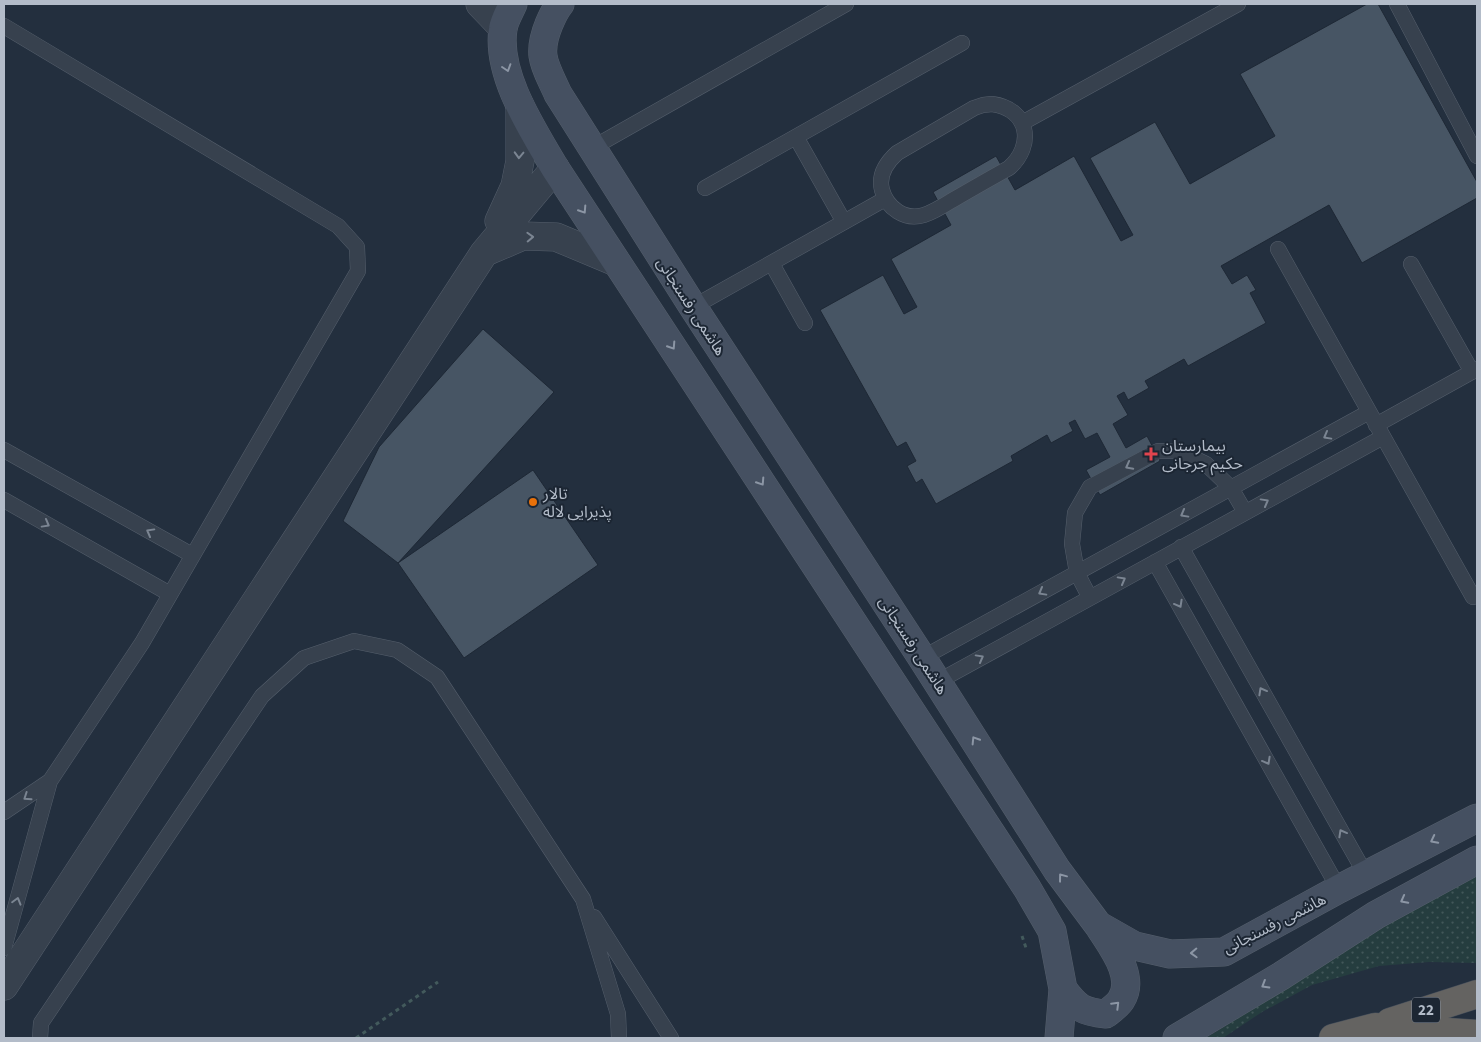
<svg xmlns="http://www.w3.org/2000/svg" width="1481" height="1042" font-family="'Source Sans 3','Noto Sans Arabic',sans-serif">
<style>
.green{fill:url(#green-dots)}
.building{fill:#475564;stroke:#1e2835}
.lines{fill:none;stroke-linecap:round;stroke-linejoin:round}
.service-casing{stroke:#555f6c;stroke-width:16}
.minor-casing{stroke:#555f6c;stroke-width:29}
.secondary-casing{stroke:#555f6c;stroke-width:29}
.trunk-casing{stroke:#424c59;stroke-width:29}
.path{stroke:#435a5c;stroke-width:3;stroke-dasharray:4 4;stroke-linecap:butt}
.service{stroke:#37414e;stroke-width:15}
.minor{stroke:#37414e;stroke-width:28}
.secondary{stroke:#455061;stroke-width:28}
.trunk{stroke:#646361;stroke-width:28}
.oneway{stroke:#8c96a5}
.oneway2{stroke:#7b8592}
.health-dot{fill:#e0444e;stroke:#1c2633;stroke-width:2}
.food-dot{fill:#e8710a;stroke:#1c2633;stroke-width:2}
.labels{text-anchor:middle;stroke-width:4;stroke-linejoin:round;paint-order:stroke}
.shield{fill:#1c2633;stroke:#868f9c;stroke-width:1}
.shield-label{font-size:15px;font-weight:bold;fill:#b3bcc9}
.street-label{font-size:16px;fill:#b3bcc9;stroke:#1c2633}
.poi-label{font-size:16px;fill:#b3bcc9;stroke:#1c2633;text-anchor:start}
</style>
<defs>
<pattern id="green-dots" width="8" height="8" patternUnits="userSpaceOnUse" patternTransform="scale(1.25)"><rect width="8" height="8" fill="#253d3f"/><path d="M2 2h.1M6 6h.1" fill="none" stroke="#425759" stroke-width="1.8" stroke-linecap="round"/></pattern>
</defs>
<rect width="100%" height="100%" fill="#232f3e"/>
<path class="green" d="M 1477,872 L 1477,963 L 1429,962 L 1379,966 L 1312,985 L 1262,1012 L 1223,1038 L 1206,1038 L 1413,909 Z"/>
<path class="building" d="M 1367,4 L 1378,4 L 1477,182 L 1477,198 L 1362,263 L 1329,205 L 1221,266 L 1232,284 L 1247,275 L 1256,290 L 1250,293 L 1266,323 L 1188,366 L 1184,359 L 1145,381 L 1149,388 L 1128,400 L 1124,392 L 1117,396 L 1128,415 L 1113,424 L 1126,448 L 1147,436 L 1160,461 L 1100,495 L 1086,470 L 1110,457 L 1097,433 L 1085,439 L 1075,420 L 1069,423 L 1073,431 L 1051,443 L 1047,435 L 1011,456 L 1013,461 L 936,504 L 922,479 L 916,483 L 907,466 L 916,461 L 906,442 L 897,447 L 820,310 L 883,275 L 904,314 L 917,307 L 891,259 L 951,225 L 933,192 L 996,156 L 1015,190 L 1074,156 L 1121,241 L 1133,235 L 1090,158 L 1155,122 L 1190,184 L 1275,136 L 1240,74 Z
M 483,329 L 554,392 L 398,563 L 343,521 L 379,447 Z
M 533,470 L 598,565 L 464,658 L 398,563 Z"/>
<g class="lines">
<defs>
<path id="service" d="M 1397,4 L 1477,156
M 4,26 L 338,226 L 357,247 L 358,271 L 142,643 L 50,781 L 4,948
M 992,104 C 1029,109 1035,145 1009,168 C 989,179 970,190 951,201 C 943,206 933,212 924,215 C 905,221 887,208 882,190 C 878,175 886,163 897,153 L 974,108 L 983,105 Z
M 1022,123 L 1238,4
M 796,137 L 844,222
M 592,148 L 846,4
M 705,188 L 962,43
M 1278,249 L 1473,597
M 772,264 L 805,323
M 1411,264 L 1472,372
M 693,307 L 885,199
M 1376,425 L 1477,369
M 4,450 L 192,555
M 4,500 L 170,594
M 1181,547 L 1366,875
M 1155,562 L 1339,889
M 1090,598 L 1077,573 L 1072,544 L 1075,513 L 1090,487 L 1158,451 L 1179,451 L 1206,464 L 1231,488 L 1245,512
M 922,658 L 1369,412
M 937,682 L 1383,437
M 4,812 L 50,781
M 594,917 L 671,1038
M 40,1038 L 41,1023 L 262,696 L 304,658 L 354,641 L 397,650 L 437,677 L 583,899 L 618,1014 L 619,1038"/>
<path id="minor" d="M 480,4 L 503,28
M 499,221 L 515,186 L 520,161 L 520,106
M 488,251 L 523,236 L 556,237 L 616,262
M 4,986 L 484,253 L 555,168"/>
<path id="secondary" d="M 513,4 C 510,11 504,21 503,29 C 496,75 533,130 555,168 L 1027,888 L 1052,931 L 1063,989 L 1059,1038
M 560,4 C 555,10 552,17 549,24 C 536,56 545,65 558,94 L 693,307 L 922,658 L 1057,870 L 1098,925 L 1135,946 L 1170,954 L 1224,952 L 1339,889 L 1477,818
M 1063,989 C 1077,1008 1083,1012 1106,1014 C 1111,1010 1118,1005 1121,1000 C 1136,977 1112,947 1100,928
M 1177,1038 L 1281,976 L 1376,915 L 1477,860"/>
<path id="trunk" d="M 1390,1022 L 1477,994
M 1333,1038 L 1375,1027 L 1477,1034"/>
</defs>
<use href="#service" class="service-casing"/>
<use href="#minor" class="minor-casing"/>
<use href="#secondary" class="secondary-casing"/>
<use href="#trunk" class="trunk-casing"/>
<path class="path" d="M 1022,936 L 1027,951
M 356,1038 L 438,982"/>
<use href="#service" class="service"/>
<use href="#minor" class="minor"/>
<use href="#secondary" class="secondary"/>
<use href="#trunk" class="trunk"/>
</g>
<defs><path id="oneway-chevron" d="M-2-3.5L2.5 0L-2 3.5" fill="none" stroke-width="1.6" stroke-linecap="round" stroke-linejoin="round" transform="scale(1.25)"/></defs>
<g class="oneway">
<use href="#oneway-chevron" transform="translate(507 68) rotate(72)"/>
<use href="#oneway-chevron" transform="translate(583 210) rotate(57)"/>
<use href="#oneway-chevron" transform="translate(672 346) rotate(57)"/>
<use href="#oneway-chevron" transform="translate(761 482) rotate(57)"/>
<use href="#oneway-chevron" transform="translate(975 740) rotate(-122)"/>
<use href="#oneway-chevron" transform="translate(1434 840) rotate(153)"/>
<use href="#oneway-chevron" transform="translate(1062 877) rotate(-127)"/>
<use href="#oneway-chevron" transform="translate(1404 900) rotate(152)"/>
<use href="#oneway-chevron" transform="translate(1194 953) rotate(178)"/>
<use href="#oneway-chevron" transform="translate(1265 985) rotate(149)"/>
<use href="#oneway-chevron" transform="translate(1116 1005) rotate(-45)"/>
</g>
<g class="oneway2">
<use href="#oneway-chevron" transform="translate(519 155) rotate(92)"/>
<use href="#oneway-chevron" transform="translate(530 237) rotate(-2)"/>
<use href="#oneway-chevron" transform="translate(1327 436) rotate(151)"/>
<use href="#oneway-chevron" transform="translate(1129 466) rotate(152)"/>
<use href="#oneway-chevron" transform="translate(1265 502) rotate(-29)"/>
<use href="#oneway-chevron" transform="translate(1184 514) rotate(151)"/>
<use href="#oneway-chevron" transform="translate(46 524) rotate(29)"/>
<use href="#oneway-chevron" transform="translate(150 532) rotate(-151)"/>
<use href="#oneway-chevron" transform="translate(1122 580) rotate(-29)"/>
<use href="#oneway-chevron" transform="translate(1042 592) rotate(151)"/>
<use href="#oneway-chevron" transform="translate(1179 604) rotate(61)"/>
<use href="#oneway-chevron" transform="translate(980 658) rotate(-29)"/>
<use href="#oneway-chevron" transform="translate(1262 691) rotate(-119)"/>
<use href="#oneway-chevron" transform="translate(1267 761) rotate(61)"/>
<use href="#oneway-chevron" transform="translate(27 797) rotate(146)"/>
<use href="#oneway-chevron" transform="translate(1342 833) rotate(-119)"/>
<use href="#oneway-chevron" transform="translate(17 901) rotate(-74)"/>
</g>
<path class="health-dot" d="M1148.5 446.5h5v5h5v5h-5v5h-5v-5h-5v-5h5z"/>
<circle class="food-dot" cx="533" cy="502" r="5"/>
<g class="labels">
<rect class="shield" x="1412" y="997.5" width="28" height="25" rx="4"/>
<g class="shield-label">
<text x="1426" y="1015">22</text>
</g>
<g class="street-label">
<text transform="translate(692 306) rotate(57)" y="6">هاشمی رفسنجانی</text>
<text transform="translate(914 645) rotate(57)" y="6">هاشمی رفسنجانی</text>
<text transform="translate(1274 923) rotate(-27)" y="6">هاشمی رفسنجانی</text>
</g>
<g class="poi-label">
<text x="1162" y="451">بیمارستان<tspan x="1162" dy="18">حکیم جرجانی</tspan></text>
<text x="543" y="499">تالار<tspan x="543" dy="18">پذیرایی لاله</tspan></text>
</g>
</g>
<rect width="1481" height="1042" fill="none" stroke="#b3bcc9" stroke-width="10"/>
</svg>
